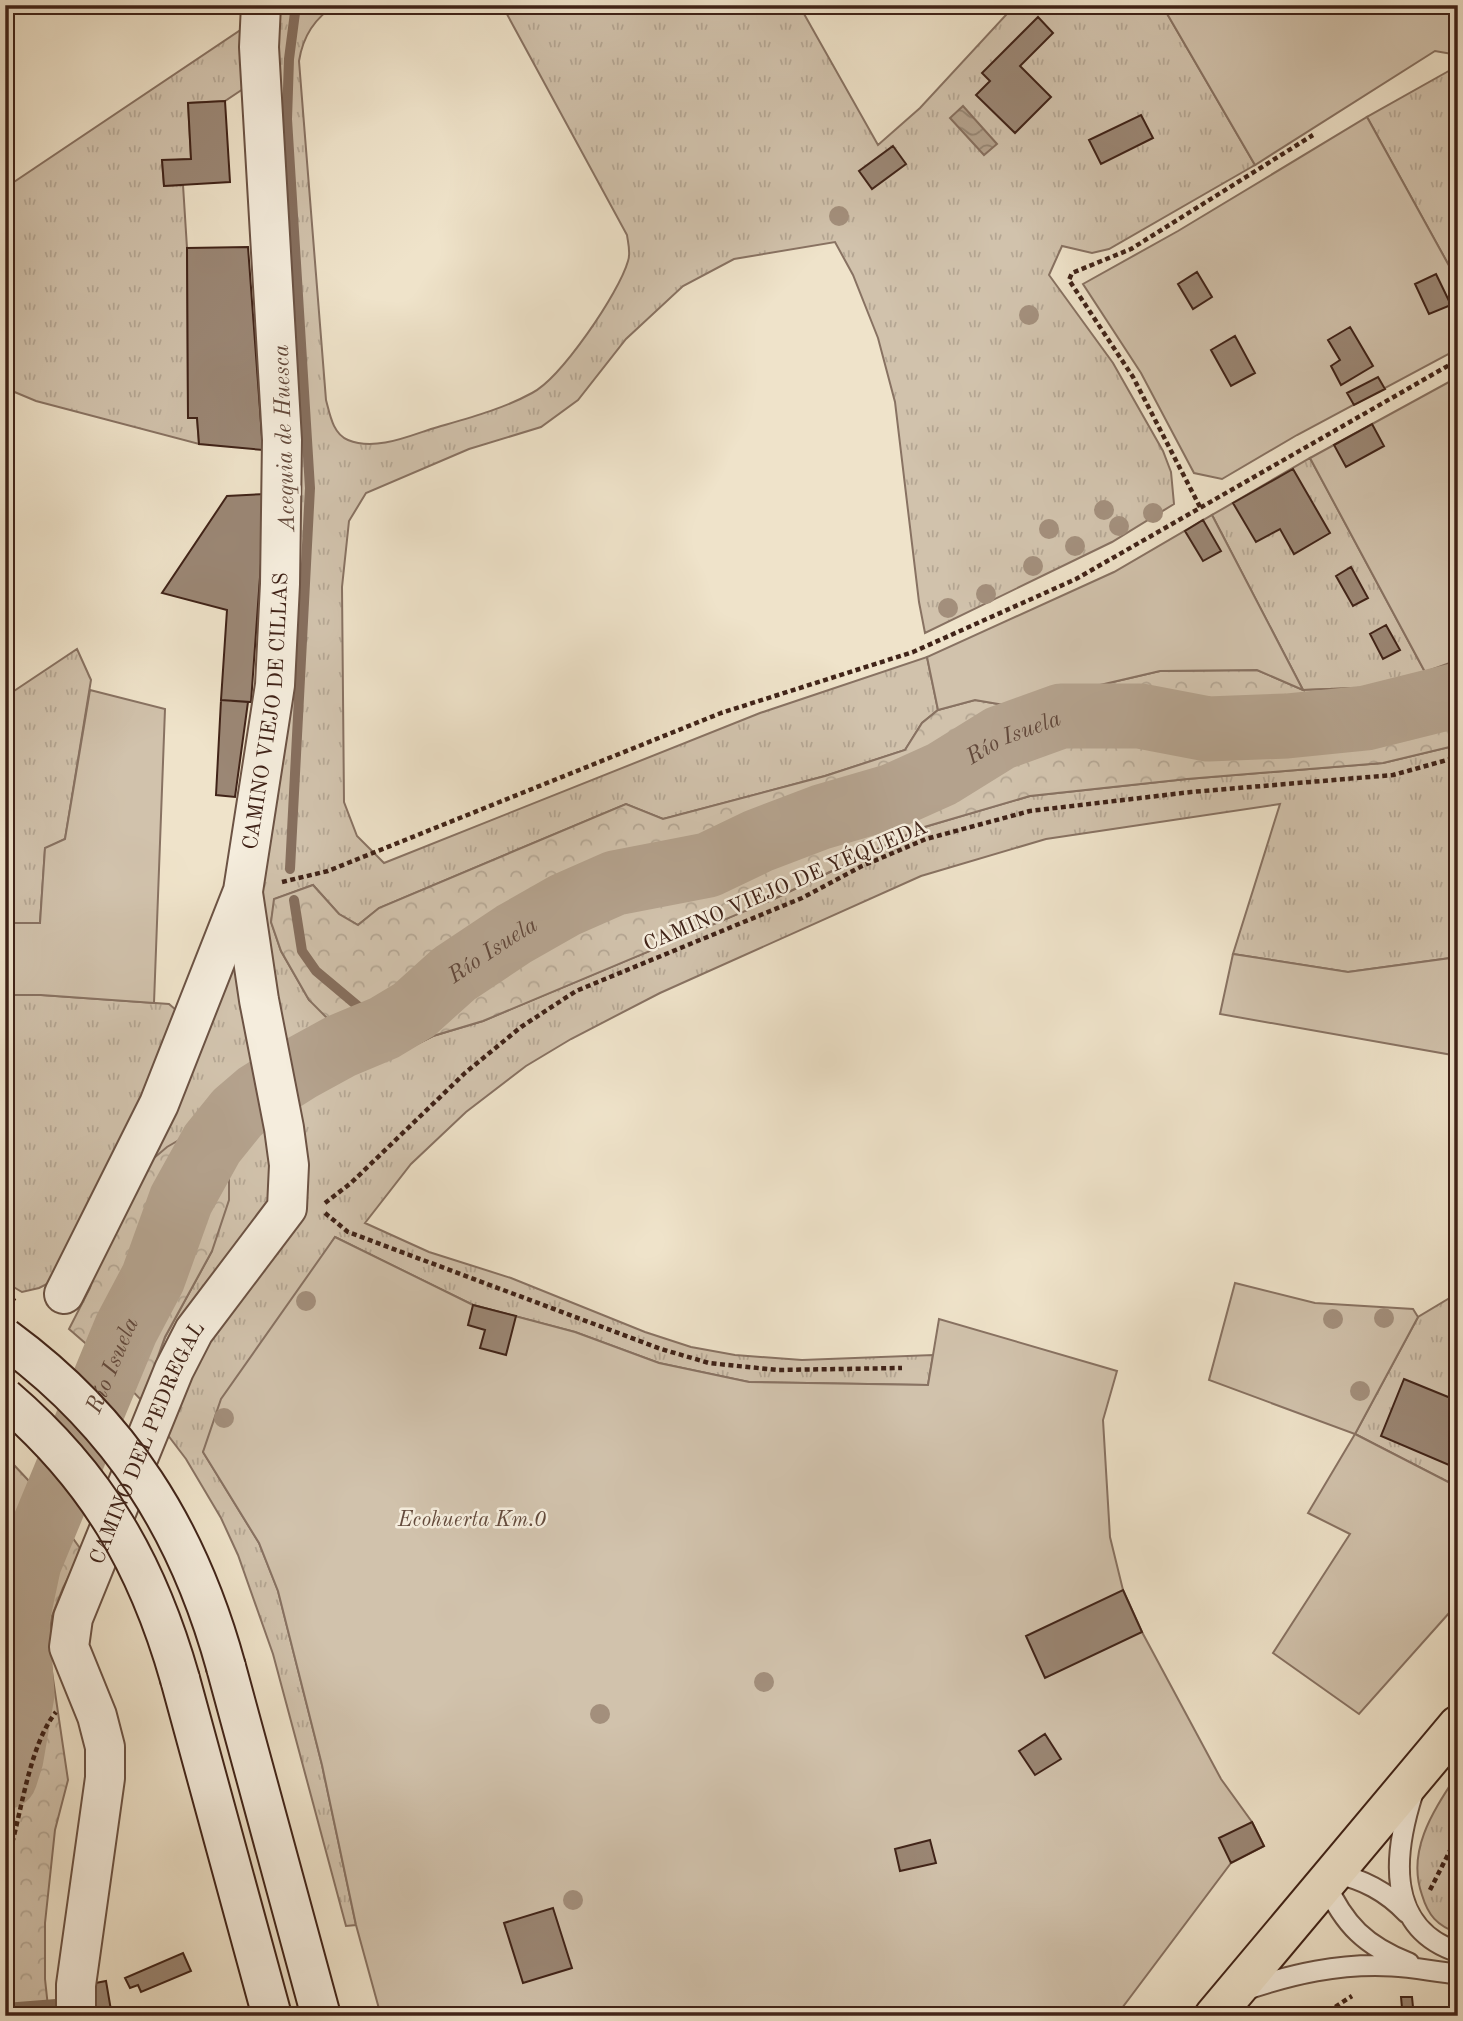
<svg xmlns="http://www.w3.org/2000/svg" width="1463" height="2021" font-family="'Old Standard TT',serif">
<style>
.grass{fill:url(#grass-tufts);stroke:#887262;stroke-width:2}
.forest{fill:url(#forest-crowns);stroke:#887262;stroke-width:2}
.green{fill:#d1c2ac;stroke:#887262;stroke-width:2}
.water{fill:url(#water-waves);stroke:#866f5e;stroke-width:2}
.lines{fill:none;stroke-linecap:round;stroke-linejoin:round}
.stream{stroke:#866f5e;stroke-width:10}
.river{stroke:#b4a28d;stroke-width:65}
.building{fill:#9b8775;stroke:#402318;stroke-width:2}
.lane-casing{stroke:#6c5344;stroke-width:23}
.street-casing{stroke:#6c5344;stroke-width:42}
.secondary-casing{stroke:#402318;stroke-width:42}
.highway-casing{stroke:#402318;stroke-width:42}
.path{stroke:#402318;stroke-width:4.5;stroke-dasharray:5 3.5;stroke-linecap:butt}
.lane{stroke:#f5eddd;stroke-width:19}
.street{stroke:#f5eddd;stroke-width:38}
.secondary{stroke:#f5eddd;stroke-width:38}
.highway{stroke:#efe3ca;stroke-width:38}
.secondary-bridge-casing{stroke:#402318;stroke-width:42;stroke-linecap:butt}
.secondary-bridge{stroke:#f5eddd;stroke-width:38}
.tree{fill:#a38f7c}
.labels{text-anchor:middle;stroke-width:5;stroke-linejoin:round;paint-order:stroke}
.street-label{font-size:21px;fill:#402318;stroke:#f5eddd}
.park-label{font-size:21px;font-style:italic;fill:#644b3d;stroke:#f5eddd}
.water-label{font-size:23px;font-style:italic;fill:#63493b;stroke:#f5eddd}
</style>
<defs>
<pattern id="grass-tufts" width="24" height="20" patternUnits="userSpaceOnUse" patternTransform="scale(1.75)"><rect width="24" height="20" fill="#d1c2ac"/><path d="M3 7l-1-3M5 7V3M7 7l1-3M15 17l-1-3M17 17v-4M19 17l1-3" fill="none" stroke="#b4a693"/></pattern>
<pattern id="forest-crowns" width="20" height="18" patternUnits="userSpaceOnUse" patternTransform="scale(1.75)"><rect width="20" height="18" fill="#d1c2ac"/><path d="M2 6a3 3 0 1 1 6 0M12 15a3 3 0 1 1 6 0" fill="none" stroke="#b4a693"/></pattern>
<pattern id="water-waves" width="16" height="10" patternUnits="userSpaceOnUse" patternTransform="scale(1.75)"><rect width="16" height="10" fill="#b4a28d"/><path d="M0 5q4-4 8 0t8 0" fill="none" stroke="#948472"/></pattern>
</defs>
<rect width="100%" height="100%" fill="#efe3ca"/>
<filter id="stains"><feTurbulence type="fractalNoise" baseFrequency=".00286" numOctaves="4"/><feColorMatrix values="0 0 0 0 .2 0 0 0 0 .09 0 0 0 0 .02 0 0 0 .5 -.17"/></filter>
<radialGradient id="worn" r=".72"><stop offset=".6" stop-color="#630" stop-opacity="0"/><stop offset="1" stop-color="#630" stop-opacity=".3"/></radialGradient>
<path class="grass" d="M 276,5 L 336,5 C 314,18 303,36 299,61 L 326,400 C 330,415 333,434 348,440 C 374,451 407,437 431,429 C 465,419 501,410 532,393 C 561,378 619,293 628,261 C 631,253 628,243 627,235 L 502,5 L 799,5 L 878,145 L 920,108 L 1006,15 L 1011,5 L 1162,5 L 1255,165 L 1109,249 L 1092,253 L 1062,246 L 1049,275 L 1113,363 L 1163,451 L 1171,472 L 1174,504 L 1112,542 L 925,633 L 919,602 L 895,402 L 878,338 L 853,275 L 835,242 L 734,259 L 683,286 L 626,339 L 578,400 L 541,427 L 469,449 L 366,493 L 349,521 L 342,587 L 344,802 L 357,836 L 384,863 L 760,713 L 927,657 L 938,710 L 922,723 L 905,750 L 825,776 L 663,819 L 626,804 L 379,908 L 358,925 L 339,914 L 313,885 L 275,899 L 271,922 L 281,951 L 309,1000 L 393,1056 L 433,1036 L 483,1021 L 776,898 L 921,828 L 1030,796 L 1187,779 L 1383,763 L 1458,745 L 1458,957 L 1348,972 L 1233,954 L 1280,804 L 1046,839 L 921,876 L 660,993 L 571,1039 L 526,1066 L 466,1112 L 411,1164 L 365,1223 L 429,1252 L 511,1278 L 645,1332 L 691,1347 L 735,1355 L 802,1360 L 933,1355 L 928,1385 L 749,1382 L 659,1363 L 575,1332 L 473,1305 L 335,1237 L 203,1452 L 259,1543 L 278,1591 L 322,1765 L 356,1925 L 346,1926 L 273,1654 L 238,1555 L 221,1518 L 186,1459 L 142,1401 L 165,1337 L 212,1251 L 135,1174 L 264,867 Z
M 248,25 L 246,87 L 225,101 L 188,103 L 191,159 L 162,161 L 164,186 L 183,185 L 187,248 L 188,417 L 197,418 L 199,444 L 36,401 L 5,388 L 5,188 Z
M 1458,55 L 1458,282 L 1367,117 L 1454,68 L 1455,56 Z
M 1310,458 L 1425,672 L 1384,687 L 1303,690 L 1212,515 Z
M 77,649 L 91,680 L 65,839 L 45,849 L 40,923 L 5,923 L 5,697 Z
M 5,995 L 41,995 L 169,1004 L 176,1010 L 119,1163 L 55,1280 L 39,1288 L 22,1292 L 5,1282 Z
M 1458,1293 L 1458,1487 L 1355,1434 L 1418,1317 Z
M 1458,1773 L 1458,1933 C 1437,1926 1428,1915 1422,1895 C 1406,1850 1434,1810 1458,1773 Z"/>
<path class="forest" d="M 1458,660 L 1458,745 L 1383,763 L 1187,779 L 1030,796 L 921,828 L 776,898 L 483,1021 L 433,1036 L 393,1056 L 378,1059 L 335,1026 L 309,1000 L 281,951 L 271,922 L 274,899 L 313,885 L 339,914 L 358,925 L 379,908 L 626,804 L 663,819 L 825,776 L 905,750 L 922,723 L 938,710 L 975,700 L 1010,706 L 1160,671 L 1257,670 L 1303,690 L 1383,687 Z
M 198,1129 L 229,1179 L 229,1200 L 212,1251 L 165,1337 L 142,1401 L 92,1349 L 69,1329 L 90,1288 L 101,1249 L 135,1174 L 167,1147 Z
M 14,1465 L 42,1495 L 82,1551 L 63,1588 L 52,1616 L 48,1645 L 68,1780 L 55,1830 L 45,1923 L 45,1979 L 49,2016 L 5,2016 L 5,1481 L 7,1473 Z"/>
<path class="green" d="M 1162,5 L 1458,5 L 1458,55 L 1435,51 L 1255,165 Z
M 1367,117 L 1458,282 L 1458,349 L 1297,435 L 1222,479 L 1194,473 L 1141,373 L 1083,284 L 1178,231 Z
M 1458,377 L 1458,660 L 1425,672 L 1310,458 Z
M 1212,515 L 1303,690 L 1257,670 L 1160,671 L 1010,706 L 975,700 L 938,710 L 927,657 L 1114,572 Z
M 90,690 L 165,709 L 154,1003 L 41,995 L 5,995 L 5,923 L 40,923 L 45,848 L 65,839 Z
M 1233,954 L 1348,972 L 1458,957 L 1458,1056 L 1220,1014 Z
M 335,1237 L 473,1305 L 575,1332 L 659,1363 L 749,1382 L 928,1385 L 939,1319 L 1117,1371 L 1103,1420 L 1110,1537 L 1123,1590 L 1142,1632 L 1221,1779 L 1252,1822 L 1264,1846 L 1231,1863 L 1116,2016 L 381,2016 L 356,1925 L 322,1765 L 278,1591 L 259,1543 L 203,1452 L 221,1399 Z
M 1235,1283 L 1315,1303 L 1413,1309 L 1418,1317 L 1355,1434 L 1458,1487 L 1458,1603 L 1359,1714 L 1273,1653 L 1350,1534 L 1308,1513 L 1355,1434 L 1209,1380 Z"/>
<path class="water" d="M 963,106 L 997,144 L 984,155 L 950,118 Z"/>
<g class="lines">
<path class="stream" d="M 290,869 L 310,488 L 287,119 L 289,59 L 296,5
M 294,900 L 302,951 L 316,971 L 384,1028
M 5,2008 L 56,2004"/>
<path class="river" id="s1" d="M 5,1777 L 11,1758 L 22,1694 L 17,1619 L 29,1563 L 126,1329 L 153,1278 L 181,1200 L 212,1144 L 237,1113 L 258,1095 L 299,1069 L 341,1046 L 384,1028 L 414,1010 L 454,974 L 514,934 L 565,905 L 615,883 L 708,865 L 758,841 L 821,817 L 893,796 L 942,774 L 1000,738 L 1061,716 L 1140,716 L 1208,729 L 1287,726 L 1366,718 L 1458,695"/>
</g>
<path class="building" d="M 1038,17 L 1053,33 L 1020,66 L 1051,97 L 1015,133 L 976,95 L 990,81 L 982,73 Z
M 225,101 L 230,182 L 164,186 L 162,160 L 191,159 L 188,103 Z
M 1141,115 L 1153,138 L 1101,164 L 1089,140 Z
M 893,146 L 906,164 L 872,189 L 859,171 Z
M 248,247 L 263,450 L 199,444 L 197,418 L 188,418 L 187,248 Z
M 1197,272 L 1212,297 L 1193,309 L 1178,284 Z
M 1436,274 L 1451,305 L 1429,314 L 1415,284 Z
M 1350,327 L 1373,366 L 1341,385 L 1331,366 L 1340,360 L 1328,340 Z
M 1235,336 L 1255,373 L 1231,386 L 1211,350 Z
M 1378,377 L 1385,389 L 1354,405 L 1347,393 Z
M 1372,424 L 1384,446 L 1346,467 L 1334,445 Z
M 1293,469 L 1330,533 L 1294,554 L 1280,529 L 1256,542 L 1233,503 Z
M 266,494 L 251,702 L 221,700 L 227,610 L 162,593 L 227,496 Z
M 1203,520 L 1221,551 L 1203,561 L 1185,531 Z
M 1351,567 L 1368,598 L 1353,606 L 1336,576 Z
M 1386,625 L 1400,650 L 1383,659 L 1370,634 Z
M 221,700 L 248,702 L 235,797 L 216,795 Z
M 473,1305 L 516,1316 L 506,1355 L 480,1348 L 485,1330 L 468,1325 Z
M 1404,1379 L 1458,1401 L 1456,1468 L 1381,1436 Z
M 1123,1590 L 1142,1632 L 1045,1678 L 1026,1636 Z
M 1045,1734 L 1061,1759 L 1035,1775 L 1019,1751 Z
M 1252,1822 L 1264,1846 L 1231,1863 L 1219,1838 Z
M 930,1840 L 936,1863 L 900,1871 L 895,1849 Z
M 553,1908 L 572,1968 L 523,1983 L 504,1923 Z
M 183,1953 L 191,1971 L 141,1992 L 138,1985 L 130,1988 L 125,1978 Z
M 106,1981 L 112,2016 L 90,2016 L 85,1985 Z
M 1401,1997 L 1412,1997 L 1413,2007 L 1402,2008 Z"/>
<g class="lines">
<defs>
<path id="lane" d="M 1413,1793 C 1394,1852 1384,1928 1458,1952
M 1333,1873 C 1363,1879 1386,1891 1407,1913
M 1325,1882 C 1344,1925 1366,1946 1409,1963
M 1242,1991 C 1292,1974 1340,1963 1392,1966 C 1414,1967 1436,1972 1458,1974"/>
<g id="street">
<path id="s2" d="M 64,1294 L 159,1104 L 243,891 L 275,685 L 280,584 L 282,440 L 259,47 L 261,5"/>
<path id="s3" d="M 76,2016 L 76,1985 L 105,1778 L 105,1747 L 97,1716 L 69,1647 L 73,1618 L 174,1370 L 194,1331 L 287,1208 L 289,1165 L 284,1128 L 259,1000 L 243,893"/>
</g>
<path id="secondary" d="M 226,1667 L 321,2016
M 180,1679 L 272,2016"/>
<path id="highway" d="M 1214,2016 L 1458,1725"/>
</defs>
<use href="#lane" class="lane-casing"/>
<use href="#street" class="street-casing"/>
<use href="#secondary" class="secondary-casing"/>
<use href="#highway" class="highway-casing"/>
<path class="path" d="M 1200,507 L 1133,377 L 1069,280 L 1072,273 L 1131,249 L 1313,135
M 282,882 L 328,871 L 721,713 L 913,652 L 1076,579 L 1458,360
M 325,1203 L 351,1183 L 465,1073 L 521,1027 L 576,991 L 802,898 L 862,866 L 926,839 L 1030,811 L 1191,792 L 1393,775 L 1458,757
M 325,1213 L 348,1232 L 661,1349 L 709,1363 L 777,1370 L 902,1368
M 5,1294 L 15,1301
M 5,1867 C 21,1822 27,1748 56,1712
M 1430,1890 L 1458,1835
M 1321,2016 L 1352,1996"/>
<use href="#lane" class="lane"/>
<use href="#street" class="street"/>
<use href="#secondary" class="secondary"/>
<use href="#highway" class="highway"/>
<defs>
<path id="secondary-bridge" d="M 5,1338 C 121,1423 188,1529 226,1667
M 5,1398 C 97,1477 147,1563 180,1679"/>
</defs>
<use href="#secondary-bridge" class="secondary-bridge-casing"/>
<use href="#secondary-bridge" class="secondary-bridge"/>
</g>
<g class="tree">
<circle cx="839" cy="216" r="10"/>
<circle cx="1029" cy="315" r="10"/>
<circle cx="1104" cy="510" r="10"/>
<circle cx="1153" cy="513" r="10"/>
<circle cx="1119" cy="526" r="10"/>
<circle cx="1049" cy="529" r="10"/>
<circle cx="1075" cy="546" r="10"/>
<circle cx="1033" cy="566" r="10"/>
<circle cx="986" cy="594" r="10"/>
<circle cx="948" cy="608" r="10"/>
<circle cx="306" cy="1301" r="10"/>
<circle cx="1384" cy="1318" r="10"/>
<circle cx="1333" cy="1319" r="10"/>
<circle cx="1360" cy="1391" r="10"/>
<circle cx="224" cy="1418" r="10"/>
<circle cx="764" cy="1682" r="10"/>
<circle cx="600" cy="1714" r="10"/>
<circle cx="573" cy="1900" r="10"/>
</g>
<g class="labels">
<g class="street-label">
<text dy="7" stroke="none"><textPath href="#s2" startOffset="623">CAMINO VIEJO DE CILLAS</textPath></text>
<text transform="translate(785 885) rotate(-23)" y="7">CAMINO VIEJO DE YÉQUEDA</text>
<text dy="7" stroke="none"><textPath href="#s3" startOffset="597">CAMINO DEL PEDREGAL</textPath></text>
</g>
<g class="park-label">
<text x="472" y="1526">Ecohuerta Km.0</text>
</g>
<g class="water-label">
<text transform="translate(283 438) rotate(-92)" y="8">Acequia de Huesca</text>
<text dy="8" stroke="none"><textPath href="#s1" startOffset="1587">Río Isuela</textPath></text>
<text dy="8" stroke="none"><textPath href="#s1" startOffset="1020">Río Isuela</textPath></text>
<text dy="8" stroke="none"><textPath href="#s1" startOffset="432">Río Isuela</textPath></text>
</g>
</g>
<rect width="1463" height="2021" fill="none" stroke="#efe3ca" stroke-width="28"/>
<rect x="7" y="7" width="1449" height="2007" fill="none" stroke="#402318" stroke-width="3.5"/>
<rect x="14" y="14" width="1435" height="1993" fill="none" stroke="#402318" stroke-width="2"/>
<rect width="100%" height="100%" filter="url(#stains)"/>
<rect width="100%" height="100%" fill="url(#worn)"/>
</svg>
